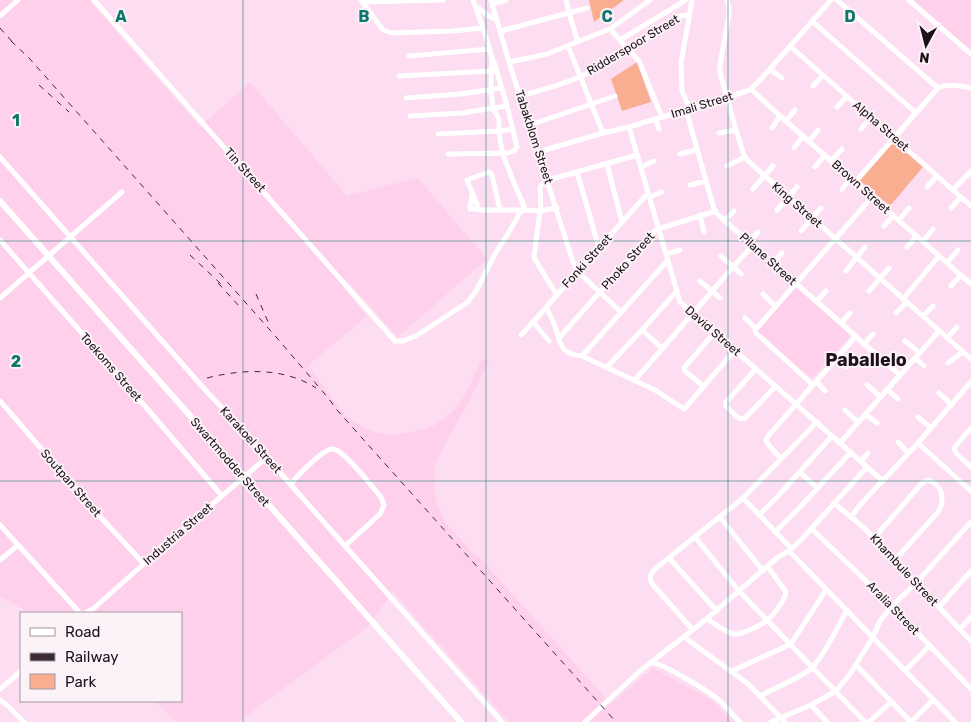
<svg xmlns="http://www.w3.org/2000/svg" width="971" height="722" font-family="Rubik,sans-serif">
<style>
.built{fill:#fed0ec}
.green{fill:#f9ae92}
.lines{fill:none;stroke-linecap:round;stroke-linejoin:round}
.minor{stroke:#fff;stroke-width:5}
.major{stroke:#fff;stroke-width:6}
.rail{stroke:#3a2b35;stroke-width:1;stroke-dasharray:6 6;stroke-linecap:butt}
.grid{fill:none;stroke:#0f766e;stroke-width:1;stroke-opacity:0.55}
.labels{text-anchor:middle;stroke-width:4;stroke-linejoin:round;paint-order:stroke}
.street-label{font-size:12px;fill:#1e111a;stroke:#fbf3f7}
.district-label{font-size:18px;font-weight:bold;fill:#1e111a;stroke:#fbf3f7}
.grid-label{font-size:16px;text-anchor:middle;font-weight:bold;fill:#0f766e;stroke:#fbf3f7;stroke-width:4;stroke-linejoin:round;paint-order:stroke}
</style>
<rect width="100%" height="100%" fill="#fdddf1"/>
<path class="built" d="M 0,0 L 89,0 L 200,127 L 250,82 L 347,196 L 418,178 L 487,259 L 398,337 L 348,282 L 343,288 L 367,316 L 309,365 L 331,398 L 346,416 L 367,429 L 377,433 L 396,435 L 420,430 L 433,426 L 445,418 L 455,409 L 465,395 L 482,359 L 489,361 L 470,399 L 438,457 L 435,465 L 434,484 L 435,495 L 437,504 L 445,522 L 471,551 L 483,561 L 611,704 L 653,668 L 711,700 L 733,722 L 509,722 L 393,592 L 367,627 L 238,722 L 177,722 L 155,701 L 181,701 L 181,613 L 30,613 L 0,596 Z
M 913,0 L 971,0 L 971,50 Z
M 793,288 L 797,288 L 849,334 L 849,337 L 813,377 L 810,377 L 758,332 L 758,328 Z"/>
<path class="green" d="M 589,0 L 624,0 L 594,22 Z
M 637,62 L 651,102 L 622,111 L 611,79 Z
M 893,141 L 923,167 L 890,206 L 859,180 Z"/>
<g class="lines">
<path class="minor" d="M 94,0 L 395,341 L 403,341 L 416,336 L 468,302 L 476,291 L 495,254 L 509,232 L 521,211 L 526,210 L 538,211 L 557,208
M 361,0 L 383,30 L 392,33 L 452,31 L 483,28 L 473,0
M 491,0 L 509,62 L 573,262 L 578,272 L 621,312
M 566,0 L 569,13 L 578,42
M 727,0 L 729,7 L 729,14 L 720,65 L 720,73 L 736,130 L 744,155 L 747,160 L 971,359
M 837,0 L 938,88
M 909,0 L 971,54
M 363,2 L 443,0
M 492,4 L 506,0
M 477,7 L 487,15 L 497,20
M 0,16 L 18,0
M 812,21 L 915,112
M 483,28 L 492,57 L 491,89 L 493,108 L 499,119 L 499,131 L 501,145 L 504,157 L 512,178 L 524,206 L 524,210 L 481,210 L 477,209 L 477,204 L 467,180 L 489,172 L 492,175 L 500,210
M 610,29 L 639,61 L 662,117
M 501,31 L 587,8
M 620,40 L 686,0
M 568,46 L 603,133
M 790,46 L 971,206
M 409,56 L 490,49
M 509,62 L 547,54 L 610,29 L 650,0
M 770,69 L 782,78
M 399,76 L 491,71
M 813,86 L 823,75
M 751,89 L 780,116 L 971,284
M 521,96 C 545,89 572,82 594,70 C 622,56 647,37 673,20 L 680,16 L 689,15
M 406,98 L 461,94 L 501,88
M 837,107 L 847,96
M 690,109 L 682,91 L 681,63 L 692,0
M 686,110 L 714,209 L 717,214 L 841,323 L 864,344 L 900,375
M 410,116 L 462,113 L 507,106
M 655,119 L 659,129
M 786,121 L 795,110
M 530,125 L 615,96
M 629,127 L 680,302 L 883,481
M 772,128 L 780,116
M 861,129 L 871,117
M 719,133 L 736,130
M 438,134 L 499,131 L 513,129
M 809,141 L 818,130
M 794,148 L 803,136
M 538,152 L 603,133 L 629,127 L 686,110 L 747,91 L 751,89 L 761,79 L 831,0
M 448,154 L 508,153 L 514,151 L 517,147 L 507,106 L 494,62
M 680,154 L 696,150
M 0,157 L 208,393 L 230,416 L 345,546 L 502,722
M 831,161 L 842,149
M 607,164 L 622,222
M 727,166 L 745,157
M 641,167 L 654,161
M 815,167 L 825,155
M 577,172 L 599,248
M 856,181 L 938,88 C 948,83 960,86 971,88
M 690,185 L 706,181
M 927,187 L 937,176
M 753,189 L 773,166
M 842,189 L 851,178
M 953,190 L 971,171
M 648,193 L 547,306 C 547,312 551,315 553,321 C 562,341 556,353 582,356 L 655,390 L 684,409 L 735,350
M 472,194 L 470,209 L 477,209
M 650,197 L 662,192
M 951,208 L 961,197
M 777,210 L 797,187
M 700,215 L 704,232
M 725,220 L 734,211
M 899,220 L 909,208
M 884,226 L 893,216
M 801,231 L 821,208
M 0,240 L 101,355 L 222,496
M 923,241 L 933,229
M 749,242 L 758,232
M 907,247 L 917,236
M 666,254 L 680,250
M 721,256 L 741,274
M 773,263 L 782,253
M 947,263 L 958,250
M 846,271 L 865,247
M 700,281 L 720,298
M 951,286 L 961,275
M 869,291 L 889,268
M 763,294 L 775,306
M 557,295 L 534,258 L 539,218 L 541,211 L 540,189 L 541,185 L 548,180 L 637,155
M 0,298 L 122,192
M 903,299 L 939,256
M 817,301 L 826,291
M 896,313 L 907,302
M 923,316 L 933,306
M 745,318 L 756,329
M 533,322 L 549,341
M 841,323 L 850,313
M 756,329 L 872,197
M 756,329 L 755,331 L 756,333 L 813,385
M 642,330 L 662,348
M 521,335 L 546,308
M 559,338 L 652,233 L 658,229 L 716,211
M 947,338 L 957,327
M 905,341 L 920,353
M 864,344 L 873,334
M 582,356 L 668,260
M 915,358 L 924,366
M 836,359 L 846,367
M 948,363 L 963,352
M 607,367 L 642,330 L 677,291
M 756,369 L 726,402 L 726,406 L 736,416 L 741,419 L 745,418 L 776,386
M 635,380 L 733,267 L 753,245
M 816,381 L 825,391
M 867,385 L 881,397
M 703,386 L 685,371 L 684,368 L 715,332
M 887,389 L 898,399
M 939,393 L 952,405
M 0,401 L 94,510 L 144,564
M 845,410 L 858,422
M 865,414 L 877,423
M 918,417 L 931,428
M 971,428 L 954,448 L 956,453 L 971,467
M 898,442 L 908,453
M 840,443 L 939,331
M 918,443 L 971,491
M 781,459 L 767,443 L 766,440 L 768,436 L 856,336
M 861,461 L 868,453
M 800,472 L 817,488
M 291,484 C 297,476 322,450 332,449 C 342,447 373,488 381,497 L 384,505 L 380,514 L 345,546
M 834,503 C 845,513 856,520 866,530 L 971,641
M 759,515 L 778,496 L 832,436
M 720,517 L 763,571
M 851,517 L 860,505 L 918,443 L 971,382
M 0,525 L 80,613
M 812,529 L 892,606 L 971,689
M 775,532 L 801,506 L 851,452
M 695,537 L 739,591 L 865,722
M 874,538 L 923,482 L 928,480 C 942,485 945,498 939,511 L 895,560
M 791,548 L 743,498 L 817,422
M 789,551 L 955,722
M 669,558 L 717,611
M 0,560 L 18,545
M 939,607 L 971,571
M 85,613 L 94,608 L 181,531 L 266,458
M 707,619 C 714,623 726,633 734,634 C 741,635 761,625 766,621 C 773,616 785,600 786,592 L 768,567
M 960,629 L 971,617
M 693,630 L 653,585 C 648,579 650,574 655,569 L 743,498
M 684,637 L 747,683 L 785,722
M 650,663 L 704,621 L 778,557 L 789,551 L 802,539 L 867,467
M 856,665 L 911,722
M 732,671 L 791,644 L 826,590
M 905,671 L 929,646
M 0,689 L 21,671
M 760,696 C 775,688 800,678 812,668 C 824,656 838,626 847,610
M 0,700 L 7,705 L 24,722
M 811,705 L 827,722
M 585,722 L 641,670 C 644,668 648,664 651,663 C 660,661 713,694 721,702 C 727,708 733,715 740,722
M 771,722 L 811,705 L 836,691 L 850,674 L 873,637 L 880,621 L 892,606 L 916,583 L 971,522
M 869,722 L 891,702
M 911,722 L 933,700"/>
<path class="major" d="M 0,201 L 461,722"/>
<path class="rail" d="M 0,28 L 15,45
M 11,41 L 29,58 L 277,338 L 329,399 L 337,410 L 616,722
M 39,85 L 69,112
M 190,255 L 221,284
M 218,283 L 240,307
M 256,294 L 269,324
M 207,378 C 242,369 284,367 316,388"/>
</g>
<path class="grid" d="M 243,0 L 243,722M 486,0 L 486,722M 728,0 L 728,722M 0,241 L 971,241M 0,481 L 971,481"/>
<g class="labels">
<g class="street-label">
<text transform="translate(633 45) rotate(-31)" y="4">Ridderspoor Street</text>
<text transform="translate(702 105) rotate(-17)" y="4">Imali Street</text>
<text transform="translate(881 126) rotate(41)" y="4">Alpha Street</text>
<text transform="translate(534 137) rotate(72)" y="4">Tabakblom Street</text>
<text transform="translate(245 170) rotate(48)" y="4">Tin Street</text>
<text transform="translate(861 187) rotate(42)" y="4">Brown Street</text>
<text transform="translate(797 205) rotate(41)" y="4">King Street</text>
<text transform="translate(768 259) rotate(42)" y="4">Pilane Street</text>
<text transform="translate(587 261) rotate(-48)" y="4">Fonki Street</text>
<text transform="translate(628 261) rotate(-48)" y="4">Phoko Street</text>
<text transform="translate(713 331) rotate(41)" y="4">David Street</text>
<text transform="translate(111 367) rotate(49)" y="4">Toekoms Street</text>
<text transform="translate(251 440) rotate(48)" y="4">Karakoel Street</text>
<text transform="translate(230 462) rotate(49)" y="4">Swartmodder Street</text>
<text transform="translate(71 483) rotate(49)" y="4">Soutpan Street</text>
<text transform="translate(178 534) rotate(-41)" y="4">Industria Street</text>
<text transform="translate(904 570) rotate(47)" y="4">Khambule Street</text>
<text transform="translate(893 608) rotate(46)" y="4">Aralia Street</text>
</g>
<g class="district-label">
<text x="866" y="366">Paballelo</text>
</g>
</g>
<g class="grid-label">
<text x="121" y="22">A</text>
<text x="364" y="22">B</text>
<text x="607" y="22">C</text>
<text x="850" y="22">D</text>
<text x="16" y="126">1</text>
<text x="16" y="367">2</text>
</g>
<rect x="20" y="612" width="162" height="90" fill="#fbf3f7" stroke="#a3999f"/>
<rect x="30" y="628" width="25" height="8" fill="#ffffff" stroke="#a3999f"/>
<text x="65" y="637" font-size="15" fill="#1e111a">Road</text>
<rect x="30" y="653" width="25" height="8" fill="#3a2b35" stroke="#a3999f"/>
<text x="65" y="662" font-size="15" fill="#1e111a">Railway</text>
<rect x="30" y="674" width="25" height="15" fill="#f9ae92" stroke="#a3999f"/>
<text x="65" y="687" font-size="15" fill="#1e111a">Park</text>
<g transform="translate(926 45) rotate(187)" stroke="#fbf3f7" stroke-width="4" paint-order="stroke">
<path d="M0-4L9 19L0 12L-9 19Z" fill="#1e111a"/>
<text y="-8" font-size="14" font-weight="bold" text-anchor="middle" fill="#1e111a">N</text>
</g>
</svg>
